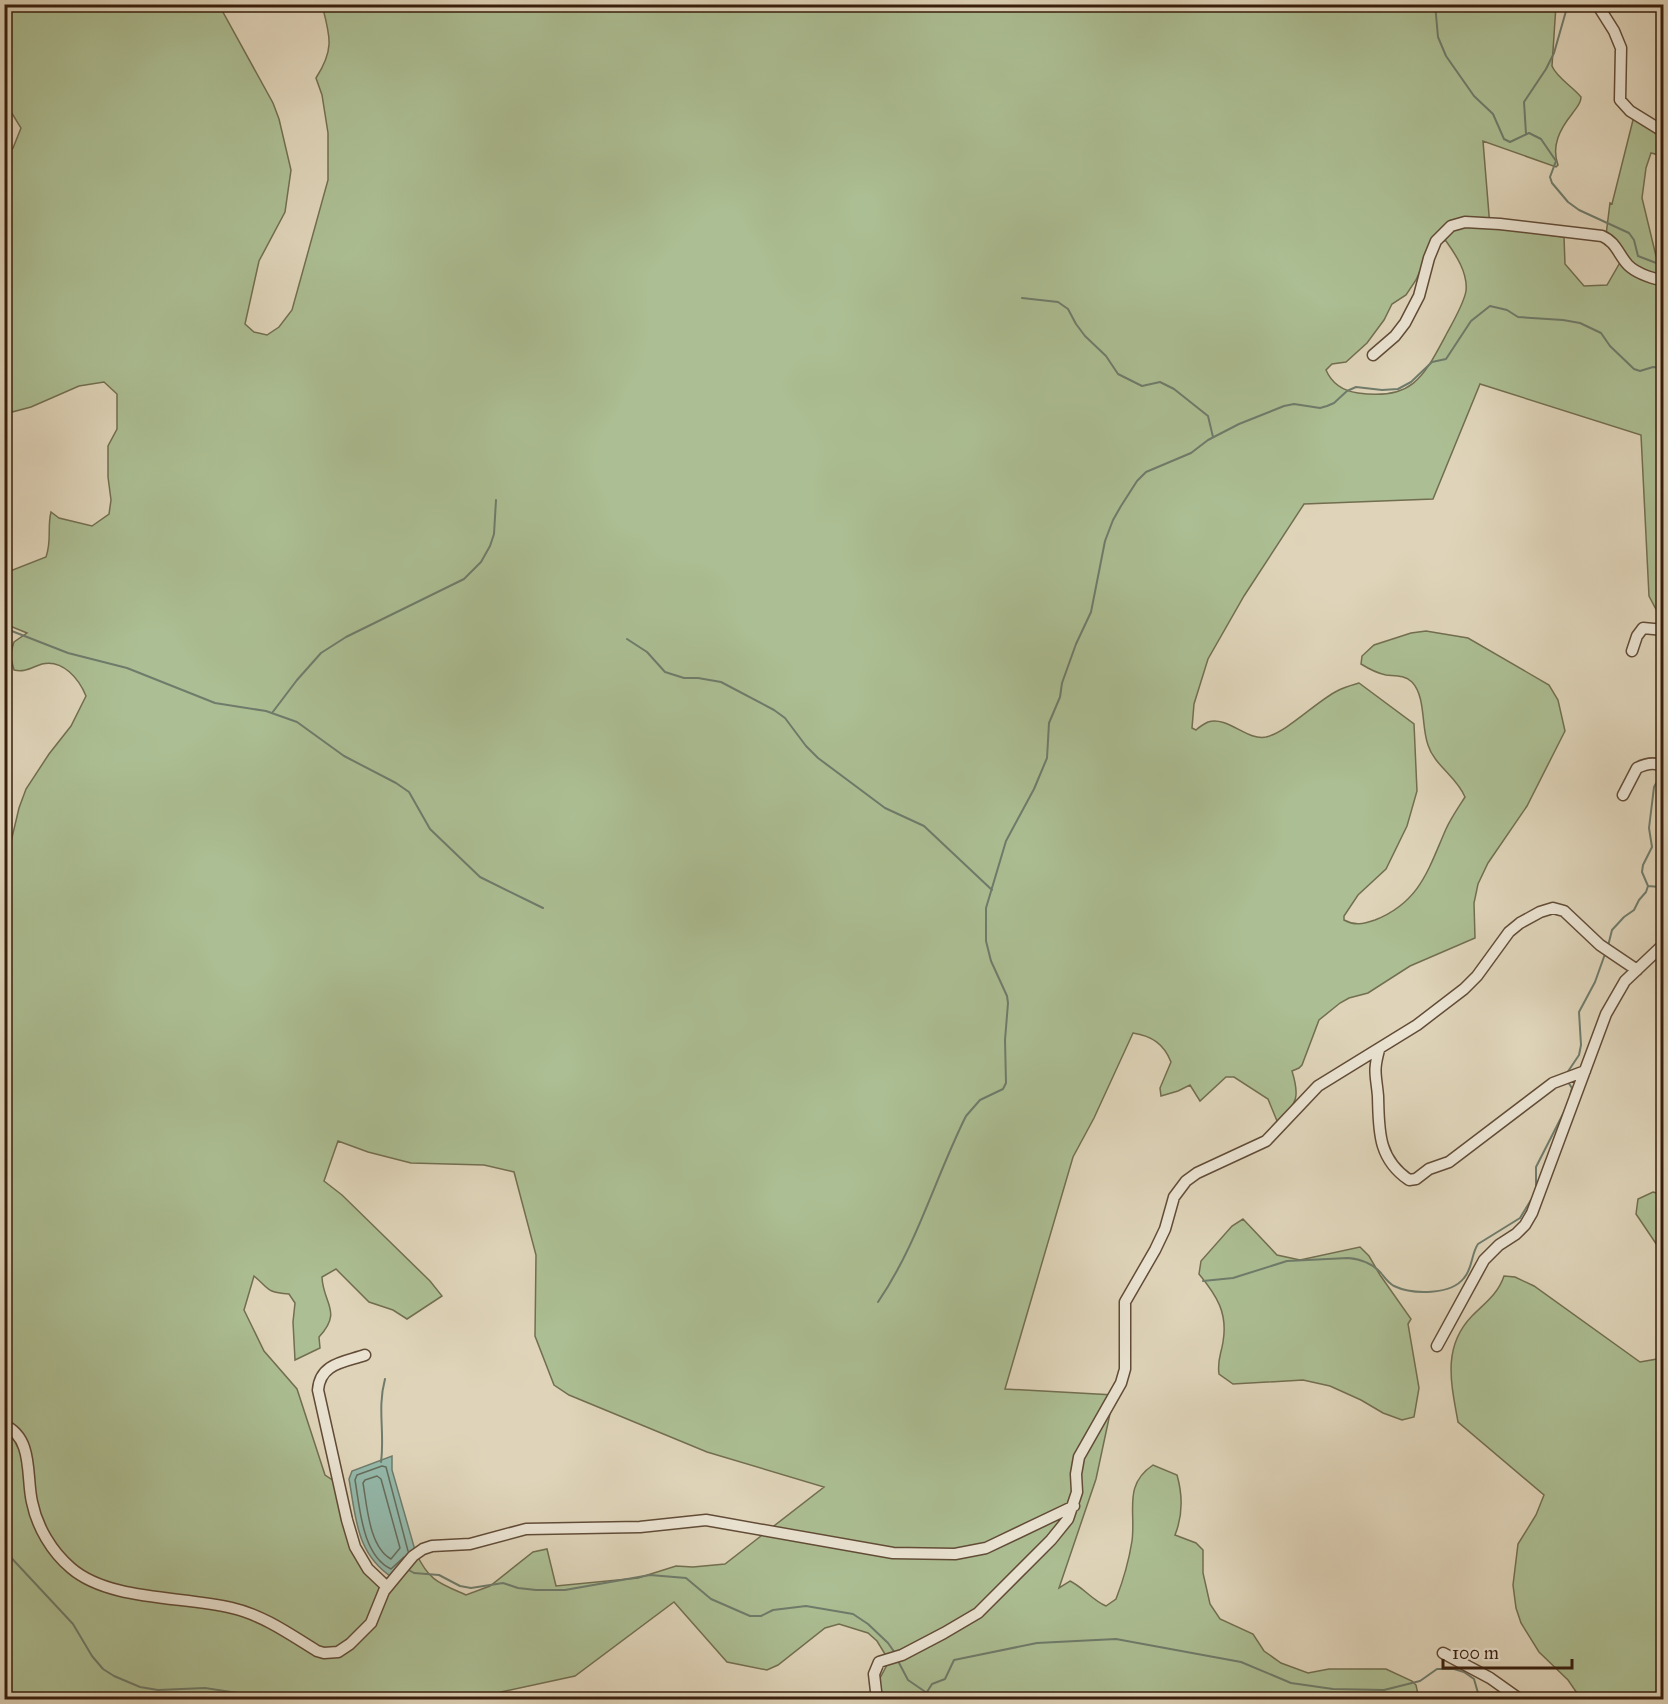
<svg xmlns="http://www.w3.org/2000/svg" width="1668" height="1704" font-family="'IM FELL Great Primer',serif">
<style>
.green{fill:#acbe93;stroke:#726e50;stroke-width:1.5;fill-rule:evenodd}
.water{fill:#94b9ab;stroke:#6f7b6b;stroke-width:1.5}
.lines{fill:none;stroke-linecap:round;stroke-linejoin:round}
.shore{stroke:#666c5c;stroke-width:1.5}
.stream{stroke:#6f7b6b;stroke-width:2}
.minor-casing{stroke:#624c37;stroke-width:13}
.minor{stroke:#eae3d2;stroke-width:10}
</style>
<rect width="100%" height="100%" fill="#dfd4b9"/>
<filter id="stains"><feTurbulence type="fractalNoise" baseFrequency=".00333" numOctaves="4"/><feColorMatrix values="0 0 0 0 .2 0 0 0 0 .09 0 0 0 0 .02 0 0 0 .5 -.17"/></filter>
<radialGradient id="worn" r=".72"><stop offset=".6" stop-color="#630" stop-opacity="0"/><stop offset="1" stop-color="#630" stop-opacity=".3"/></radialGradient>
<path class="green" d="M 1451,4 L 1476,11 L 1495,5 L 1556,5 L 1552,66 C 1557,78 1572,86 1581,97 C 1581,104 1576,108 1572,114 C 1560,129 1551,146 1558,165 L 1556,167 L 1483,141 L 1490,227 L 1564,237 L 1565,264 L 1584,286 L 1607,285 L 1622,259 L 1606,235 L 1610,203 L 1612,204 L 1634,116 L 1663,133 L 1663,156 L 1651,153 L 1646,168 L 1642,198 L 1656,256 L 1663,257 L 1663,615 L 1659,615 L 1649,596 L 1641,435 L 1480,384 L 1433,499 L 1304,504 L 1244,596 L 1208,659 L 1194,704 L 1192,728 L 1196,730 C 1199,727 1204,724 1208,722 C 1228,716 1247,741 1266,737 C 1287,732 1317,701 1337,691 C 1344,687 1352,685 1359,683 L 1414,724 L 1417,791 L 1407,826 L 1386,869 L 1358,895 L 1344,916 L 1344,920 C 1355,926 1363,924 1375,920 C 1420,902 1428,870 1446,829 C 1451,818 1458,808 1465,797 C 1457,777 1434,765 1428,745 C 1421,726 1426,697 1412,682 C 1405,675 1395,676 1386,675 C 1376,673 1369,669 1361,664 L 1362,656 L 1374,645 L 1411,633 L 1426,631 L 1468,638 L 1549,685 L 1558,700 L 1565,731 L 1527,806 L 1488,863 L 1478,884 L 1474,903 L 1475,938 L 1410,966 L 1368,993 L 1349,998 L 1340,1003 L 1319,1020 L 1302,1065 L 1299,1068 L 1292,1071 C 1300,1097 1297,1102 1280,1122 L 1277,1121 L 1268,1099 L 1234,1077 L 1226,1077 L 1200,1101 L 1190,1085 L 1178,1091 L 1161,1096 L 1160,1088 L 1171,1062 C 1164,1044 1152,1036 1133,1033 L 1094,1118 L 1073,1157 L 1005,1389 L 1114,1395 L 1096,1479 L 1059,1588 L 1070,1581 C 1084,1588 1092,1600 1106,1606 L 1116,1599 C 1123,1581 1129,1560 1132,1541 C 1136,1511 1123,1485 1153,1465 L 1177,1475 C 1183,1496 1183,1515 1175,1535 L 1196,1543 L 1203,1550 L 1203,1573 L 1210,1604 L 1220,1619 L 1253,1634 L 1264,1651 L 1281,1663 L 1308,1673 L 1329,1669 L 1386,1669 L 1412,1681 L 1416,1685 L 1419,1699 L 880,1699 L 879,1680 L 888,1663 L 888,1659 L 877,1641 L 868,1633 L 839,1624 L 825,1628 L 778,1665 L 767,1670 L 727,1662 L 674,1602 L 575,1676 L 501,1692 L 490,1699 L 5,1699 L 5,867 L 19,808 L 26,789 L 49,754 L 71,726 L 86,696 C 79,679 63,659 42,664 C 32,667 25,673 14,670 L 10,655 L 14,642 L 27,633 L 5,624 L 5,573 L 46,557 C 52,540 47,528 51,512 L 59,518 L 92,526 L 109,514 L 111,500 L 108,477 L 108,446 L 117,429 L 117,394 L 104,382 L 79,386 L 31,407 L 12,412 L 4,395 L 4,157 L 13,148 L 21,128 L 5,102 L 5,5 L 219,5 L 273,103 L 279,119 L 291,170 L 285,212 L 259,261 L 245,324 L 254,332 L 267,335 L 279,327 L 292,310 L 328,180 L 328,133 L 322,95 L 316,78 C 335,49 330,36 322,5 ZM 1440,240 L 1446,241 C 1456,255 1468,273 1466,291 C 1464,303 1453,322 1447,333 C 1424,376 1413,401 1358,393 C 1344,391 1332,384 1326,370 L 1332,364 L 1346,362 L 1367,343 L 1384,320 L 1392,304 L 1406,295 L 1416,280 L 1430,248 ZM 338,1141 L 368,1152 L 411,1163 L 484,1165 L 514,1172 L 536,1255 L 535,1336 L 554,1385 L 569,1395 L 707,1452 L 824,1487 L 725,1564 L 693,1567 L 676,1566 L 638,1578 L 556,1586 L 547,1549 L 533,1552 L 490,1586 L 466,1595 C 439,1583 429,1581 416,1553 L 380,1586 L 354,1545 L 340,1485 L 325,1475 L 297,1389 L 264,1351 L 244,1310 L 254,1276 C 270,1289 265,1292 289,1294 L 295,1303 L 293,1322 L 295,1360 L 320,1348 L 319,1337 C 343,1311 323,1304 322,1277 L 336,1269 L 369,1302 L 393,1310 L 407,1319 L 442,1296 L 430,1281 L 342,1195 L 324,1181 Z
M 1653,1192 L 1663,1195 L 1663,1254 L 1636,1214 L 1638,1199 Z
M 1243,1219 L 1277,1255 L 1300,1260 L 1360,1247 L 1369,1256 L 1380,1275 L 1411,1319 L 1408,1324 L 1419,1388 L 1414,1417 L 1402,1420 L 1383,1413 L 1361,1400 L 1330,1386 L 1303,1380 L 1233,1384 L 1219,1374 C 1217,1360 1221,1355 1223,1342 C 1228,1313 1217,1296 1199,1274 L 1201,1261 L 1232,1226 Z
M 1504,1276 L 1515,1277 L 1534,1286 L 1640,1362 L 1663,1358 L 1663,1699 L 1581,1699 L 1568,1680 L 1539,1652 L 1521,1623 L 1516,1608 L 1513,1585 L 1518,1544 L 1536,1515 L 1544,1495 L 1458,1422 C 1451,1383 1442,1347 1472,1316 C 1485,1303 1498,1294 1504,1276 Z"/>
<path class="water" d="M 392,1456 L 392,1470 L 415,1550 L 393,1578 C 356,1554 356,1518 349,1479 L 352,1471 Z"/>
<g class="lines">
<path class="shore" d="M 377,1476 L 381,1479 L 400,1548 L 391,1559 C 369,1547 367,1505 363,1483 L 365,1480 Z
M 404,1557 L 391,1569 C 362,1555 360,1508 355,1480 L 357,1475 L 382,1466 L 386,1467 L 408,1551"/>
<path class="stream" d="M 1435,4 L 1438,37 L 1446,56 L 1474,96 L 1493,114 L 1504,139 L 1510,142 L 1529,133 L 1541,139 L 1556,161 L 1550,177 L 1552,183 L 1568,202 L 1579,210 L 1629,233 L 1634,240 L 1638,256 L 1664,266
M 1526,134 L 1524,102 L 1546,69 L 1554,53 L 1568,4
M 1022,298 L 1058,302 L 1068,309 L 1076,324 L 1085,336 L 1106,356 L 1118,374 L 1142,386 L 1160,382 L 1174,389 L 1208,416 L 1213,437
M 1664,484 L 1664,518
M 1659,627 L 1664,586
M 4,628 L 68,653 L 127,668 L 215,703 L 266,711 L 297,722 L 344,756 L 396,783 L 409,792 L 430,829 L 480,877 L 543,908
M 1659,633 L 1660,653 L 1664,662
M 627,639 L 647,652 L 665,672 L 684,678 L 698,678 L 721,682 L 774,710 L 785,718 L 806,746 L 818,758 L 885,808 L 924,826 L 992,890
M 272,713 L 297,680 L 321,653 L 346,637 L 464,579 L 481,562 L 490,546 L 494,534 L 496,500
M 1660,776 L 1664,783
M 1664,799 L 1659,817 L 1664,839
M 1648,886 L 1660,887 L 1664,875
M 1608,946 L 1612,930 L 1624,917 L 1634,910 L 1639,900 L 1646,892 L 1648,886 L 1642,872 L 1643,865 L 1652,847 L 1649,828 L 1654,787 L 1664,769
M 1567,1073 L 1579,1055 L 1581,1045 L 1579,1012 L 1595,982 L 1605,954
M 1568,1082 L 1572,1088 L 1570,1096
M 1536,1189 L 1536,1167 L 1564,1112
M 1203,1281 L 1233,1278 L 1287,1261 L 1348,1258 C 1360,1259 1373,1264 1381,1273 C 1385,1278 1388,1283 1394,1286 C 1413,1295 1451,1295 1464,1278 C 1473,1268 1471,1254 1478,1244 L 1520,1218 L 1531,1200
M 878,1302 C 917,1245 935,1178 966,1116 L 980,1100 L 1003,1089 L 1006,1083 L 1005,1040 L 1008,1003 L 1007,996 L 991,961 L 986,941 L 986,908 L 1006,841 L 1034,789 L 1047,758 L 1049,723 L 1060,697 L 1062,683 L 1076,644 L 1091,612 L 1105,541 L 1113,520 L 1121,506 L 1137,481 L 1146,472 L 1191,453 L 1208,440 L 1239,424 L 1284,406 L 1294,404 L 1320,408 L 1327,406 L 1334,403 L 1347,391 L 1356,387 L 1382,390 L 1398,389 L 1411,382 L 1432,362 L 1446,359 L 1471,321 L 1490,306 L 1507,310 L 1518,317 L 1563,320 L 1580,323 L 1601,333 L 1610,346 L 1634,369 L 1640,371 L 1653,367 L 1664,368
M 381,1462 C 385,1432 377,1409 385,1379
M 4,1550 L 73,1624 L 92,1656 L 103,1669 L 114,1676 L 140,1687 L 158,1690 L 205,1688 L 244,1694 L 257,1700
M 407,1569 L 414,1573 L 439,1575 L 460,1586 L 471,1588 L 503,1583 L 518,1588 L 536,1590 L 565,1590 L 650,1575 L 686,1578 L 711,1599 L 750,1616 L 761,1616 L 773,1610 L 806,1606 L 853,1614 L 868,1624 L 888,1643 L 895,1653
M 898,1661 L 908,1680 L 927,1693
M 922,1700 L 932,1684 L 945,1679 L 954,1660 L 1037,1643 L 1116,1639 L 1241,1662 L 1291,1683 L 1333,1689 L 1384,1690 L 1420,1681 L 1437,1669 L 1454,1669 L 1464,1672 L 1474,1679 L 1480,1700"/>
<defs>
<path id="minor" d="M 1597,4 L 1614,31 L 1621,48 L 1620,100 L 1630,111 L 1664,132
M 1373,355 L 1395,336 L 1405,323 L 1419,296 L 1429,258 L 1436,241 L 1451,226 L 1465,222 L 1500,224 L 1602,236 C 1616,242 1618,254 1628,265 C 1637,274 1651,278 1664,281
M 1632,651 L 1637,636 L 1643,628 L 1664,630
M 1623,795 L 1637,768 C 1645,764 1655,761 1664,767
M 1379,1050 C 1373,1072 1376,1074 1378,1096 C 1379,1129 1377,1158 1409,1180 L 1416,1179 L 1429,1169 L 1449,1162 L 1553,1083 L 1585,1071
M 1437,1346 L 1484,1260 L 1499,1245 L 1516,1234 L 1525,1225 L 1532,1213 L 1606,1014 L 1625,981 L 1664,944
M 365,1355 C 345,1362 320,1363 318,1390 L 347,1520 L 355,1547 L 368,1569 L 387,1587
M 4,1425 C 34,1438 26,1477 32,1502 C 37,1527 52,1552 71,1568 C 109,1601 183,1596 232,1608 C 263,1615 291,1635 317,1651 L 324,1653 L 338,1652 L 350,1644 L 371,1623 L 384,1591 L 398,1574 L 413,1556 L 423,1549 L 432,1546 L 470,1544 L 526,1529 L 640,1527 L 706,1520 L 893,1553 L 955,1554 L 986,1548 L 1074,1506
M 1443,1653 L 1490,1678 L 1521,1700
M 877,1700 L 874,1674 L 879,1662 L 902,1655 L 944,1633 L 978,1613 L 1051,1540 L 1068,1519 L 1077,1492 L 1076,1474 L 1079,1457 L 1121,1383 L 1125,1369 L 1125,1302 L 1155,1250 L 1165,1229 L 1174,1197 L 1186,1181 L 1197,1173 L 1266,1141 L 1318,1086 L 1417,1025 L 1464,989 L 1477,976 L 1509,932 L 1520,923 L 1540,912 L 1553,908 L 1564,911 L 1600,945 L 1637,970"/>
</defs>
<use href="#minor" class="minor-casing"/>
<use href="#minor" class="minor"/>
</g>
<rect width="1668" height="1704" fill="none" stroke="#dfd4b9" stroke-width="24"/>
<rect x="6" y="6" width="1656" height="1692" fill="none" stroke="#381e0c" stroke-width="3"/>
<rect x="12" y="12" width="1644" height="1680" fill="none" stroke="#381e0c" stroke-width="1.5"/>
<path d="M1443 1659v9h129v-9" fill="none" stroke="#381e0c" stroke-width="3"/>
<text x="1452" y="1659" font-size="18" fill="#381e0c" stroke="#eae3d2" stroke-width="4.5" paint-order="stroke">100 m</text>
<rect width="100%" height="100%" filter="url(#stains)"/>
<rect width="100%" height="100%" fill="url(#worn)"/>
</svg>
